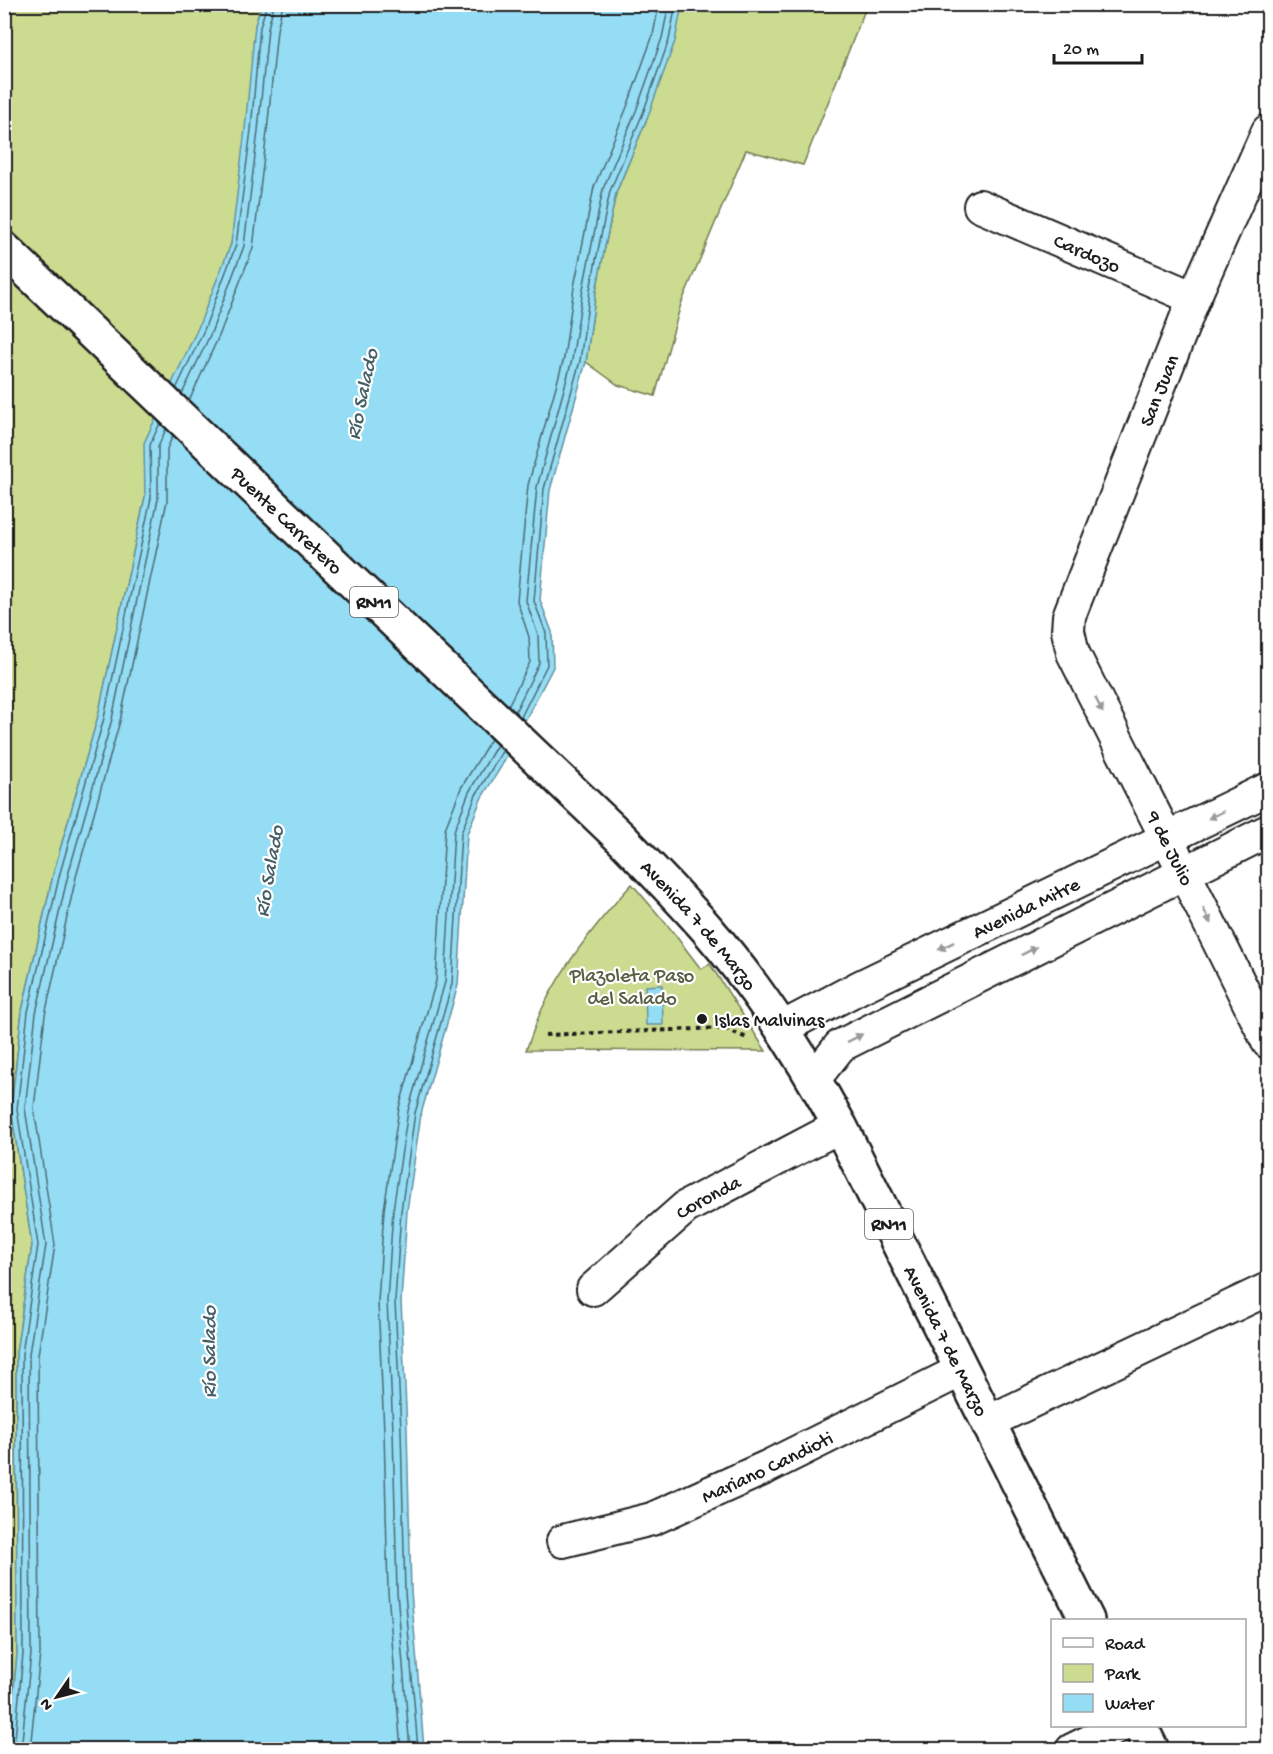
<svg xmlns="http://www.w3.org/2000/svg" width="1273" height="1754" font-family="'Gochi Hand',sans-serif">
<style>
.green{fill:#cbdb8f;stroke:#747c56;stroke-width:1.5}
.water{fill:#94ddf5;stroke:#64909e;stroke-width:1.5}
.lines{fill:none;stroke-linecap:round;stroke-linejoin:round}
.shore{stroke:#4c6973;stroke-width:1.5}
.minor-casing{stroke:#1c1c1c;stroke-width:36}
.major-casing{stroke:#1c1c1c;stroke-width:38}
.path{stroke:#1c1c1c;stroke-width:4;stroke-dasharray:4.5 4.5;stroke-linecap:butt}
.minor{stroke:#fff;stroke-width:32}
.major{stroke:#fff;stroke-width:33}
.oneway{fill:#999}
.poi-dot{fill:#1c1c1c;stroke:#fff;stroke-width:2}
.labels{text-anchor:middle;stroke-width:4.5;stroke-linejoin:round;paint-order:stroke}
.shield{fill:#fff;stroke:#606060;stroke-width:1.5}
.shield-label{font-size:18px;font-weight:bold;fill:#1c1c1c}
.street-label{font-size:20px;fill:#1c1c1c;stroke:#fff}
.park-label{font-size:20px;fill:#595f44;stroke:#fff}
.poi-label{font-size:20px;fill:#1c1c1c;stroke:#fff;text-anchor:start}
.water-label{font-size:21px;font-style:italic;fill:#466068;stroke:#fff}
</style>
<rect width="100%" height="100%" fill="#fff"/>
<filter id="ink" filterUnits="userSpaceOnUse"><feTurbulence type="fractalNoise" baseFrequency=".0167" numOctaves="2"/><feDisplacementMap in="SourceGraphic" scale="12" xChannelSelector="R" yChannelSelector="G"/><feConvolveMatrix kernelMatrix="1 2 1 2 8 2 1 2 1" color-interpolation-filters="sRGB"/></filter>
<g filter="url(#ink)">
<path class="green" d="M 5,5 L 279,5 L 231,244 L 145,497 L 98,717 L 54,871 L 22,1011 L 11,1109 L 32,1245 L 16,1353 L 17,1654 L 8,1749 L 5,1750 Z
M 498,5 L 867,5 L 803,165 L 746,150 L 681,304 L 655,396 L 618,385 L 586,362 L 596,291 L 616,193 L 648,116 Z
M 632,884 L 669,927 L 701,969 L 710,964 L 766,1051 L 526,1050 C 532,1036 536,1021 543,1007 C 565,962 598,921 632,884 Z"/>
<path class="water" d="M 261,5 L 682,5 L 675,41 L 648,116 L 616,193 L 596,291 L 586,362 L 550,490 L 540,600 L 552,632 L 553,667 L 501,767 L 482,797 L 467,834 L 458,985 L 421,1114 L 407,1211 L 401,1301 L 407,1430 L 411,1591 L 424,1749 L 8,1750 L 17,1654 L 16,1353 L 32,1245 L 11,1109 L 22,1011 L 54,871 L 98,716 L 145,497 L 144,443 L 198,328 L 231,244 L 245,129 L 255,25 Z
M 662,985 L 663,1025 L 646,1025 L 645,986 Z"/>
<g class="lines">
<path class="shore" d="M 176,389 L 204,330 L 236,245 L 251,130 L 260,27 L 267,4
M 182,394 L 211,333 L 244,246 L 258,131 L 268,28 L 274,4
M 189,401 L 219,336 L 253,248 L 267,132 L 277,30 L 283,4
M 508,706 L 530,662 L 529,637 L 517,601 L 528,485 L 564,358 L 574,287 L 594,187 L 627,107 L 653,35 L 659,4
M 515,712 L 539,663 L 538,635 L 526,601 L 537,487 L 572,360 L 583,289 L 603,189 L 636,111 L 662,38 L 669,4
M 521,717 L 547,665 L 546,633 L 534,601 L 544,489 L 580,361 L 590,290 L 610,191 L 643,113 L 669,40 L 676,4
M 14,1750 L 23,1654 L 22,1354 L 38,1245 L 17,1109 L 28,1012 L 60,873 L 104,718 L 151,498 L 150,445 L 160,423
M 21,1750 L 31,1654 L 29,1354 L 46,1245 L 25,1108 L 36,1013 L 68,875 L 112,719 L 158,499 L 158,447 L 166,429
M 30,1750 L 40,1654 L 38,1355 L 55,1245 L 34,1108 L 45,1015 L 76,877 L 120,721 L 167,501 L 167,449 L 173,435
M 401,1750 L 388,1592 L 384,1431 L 378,1302 L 384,1210 L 399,1108 L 436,981 L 445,829 L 461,788 L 491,739
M 410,1750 L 397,1592 L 393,1431 L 387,1301 L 393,1210 L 408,1111 L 445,982 L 454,831 L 469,792 L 497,745
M 418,1750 L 405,1592 L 401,1430 L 395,1301 L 401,1211 L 415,1113 L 452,984 L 461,833 L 476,795 L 503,750"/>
<defs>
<g id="minor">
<path id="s1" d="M 1268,131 L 1194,298 L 1069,616 L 1068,631 L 1073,653 C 1138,783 1205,911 1268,1042"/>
<path id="s2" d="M 980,206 L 1194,298"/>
<path id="s3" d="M 782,1028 L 860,987 L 1268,789"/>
<path d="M 814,1079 L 840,1046 L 1268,831"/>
<path id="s4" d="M 593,1289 L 686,1207 L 840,1126"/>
<path d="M 988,1422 L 1268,1289"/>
<path id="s5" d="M 563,1541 L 652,1519 L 767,1467 L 962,1370"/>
<path d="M 1072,1750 L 1121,1726"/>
</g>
<g id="major">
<path id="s6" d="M 4,249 L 622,839 C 651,869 680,898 707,929 C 759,989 802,1056 840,1126 L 1087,1620"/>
<path d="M 1140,1726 L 1152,1750"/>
</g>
</defs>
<use href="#minor" class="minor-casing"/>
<use href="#major" class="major-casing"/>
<path class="path" d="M 545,1035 L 724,1028 L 749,1039"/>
<use href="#minor" class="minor"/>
<use href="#major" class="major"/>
</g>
<defs><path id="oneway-solid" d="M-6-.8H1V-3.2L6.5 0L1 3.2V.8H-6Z" transform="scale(1.5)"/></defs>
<g class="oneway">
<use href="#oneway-solid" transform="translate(1099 705) rotate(64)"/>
<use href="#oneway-solid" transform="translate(1216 815) rotate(154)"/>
<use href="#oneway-solid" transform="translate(1207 916) rotate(64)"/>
<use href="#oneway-solid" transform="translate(946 946) rotate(154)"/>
<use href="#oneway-solid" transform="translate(1029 951) rotate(-27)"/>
<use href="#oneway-solid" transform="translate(855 1038) rotate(-27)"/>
</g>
</g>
<circle class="poi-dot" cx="702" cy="1019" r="6"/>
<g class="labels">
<g class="shield">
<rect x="350" y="587" width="48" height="30" rx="4.5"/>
<rect x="865" y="1209" width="48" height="30" rx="4.5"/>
</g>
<g class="shield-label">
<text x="374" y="608">RN11</text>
<text x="889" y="1230">RN11</text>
</g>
<g class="street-label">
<text dy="7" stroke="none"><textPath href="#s2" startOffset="117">Cardozo</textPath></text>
<text transform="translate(1158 390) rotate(-68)" y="7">San Juan</text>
<text dy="7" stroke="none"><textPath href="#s6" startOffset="392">Puente Carretero</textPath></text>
<text dy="7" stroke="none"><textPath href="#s1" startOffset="780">9 de Julio</textPath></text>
<text dy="7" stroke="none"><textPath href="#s3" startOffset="272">Avenida Mitre</textPath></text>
<text dy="7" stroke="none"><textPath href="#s6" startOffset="970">Avenida 7 de Marzo</textPath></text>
<text dy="7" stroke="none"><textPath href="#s4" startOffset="148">Coronda</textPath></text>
<text dy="7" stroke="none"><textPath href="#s6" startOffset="1456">Avenida 7 de Marzo</textPath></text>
<text dy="7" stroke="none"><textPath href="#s5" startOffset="218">Mariano Candioti</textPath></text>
</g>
<g class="park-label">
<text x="632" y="981">Plazoleta Paso<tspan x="632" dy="23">del Salado</tspan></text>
</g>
<g class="poi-label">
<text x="714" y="1026">Islas Malvinas</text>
</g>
<g class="water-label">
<text transform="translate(361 394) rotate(-78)" y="7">Río Salado</text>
<text transform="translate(268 871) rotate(-80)" y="7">Río Salado</text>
<text transform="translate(208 1352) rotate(-90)" y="7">Río Salado</text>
</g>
</g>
<rect width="1273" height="1754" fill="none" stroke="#fff" stroke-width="24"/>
<rect x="12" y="12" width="1249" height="1730" fill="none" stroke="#1c1c1c" stroke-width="2" filter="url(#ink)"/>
<rect x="1051" y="1619" width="195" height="108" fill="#ffffff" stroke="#a4a4a4" stroke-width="1.5"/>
<rect x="1063" y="1638" width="30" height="9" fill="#ffffff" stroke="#a4a4a4" stroke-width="1.5"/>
<text x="1105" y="1649" font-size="18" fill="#1c1c1c">Road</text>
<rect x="1063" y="1664" width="30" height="18" fill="#cbdb8f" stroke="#a4a4a4" stroke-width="1.5"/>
<text x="1105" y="1679" font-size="18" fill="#1c1c1c">Park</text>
<rect x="1063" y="1694" width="30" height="18" fill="#94ddf5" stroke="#a4a4a4" stroke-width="1.5"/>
<text x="1105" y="1709" font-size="18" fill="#1c1c1c">Water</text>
<g transform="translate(57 1697) rotate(235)" stroke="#ffffff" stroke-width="4.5" paint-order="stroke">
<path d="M0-4.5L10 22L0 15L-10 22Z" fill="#1c1c1c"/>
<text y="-9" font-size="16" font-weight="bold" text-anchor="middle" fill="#1c1c1c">N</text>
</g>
<path d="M1054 54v9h88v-9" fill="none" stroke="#1c1c1c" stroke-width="3"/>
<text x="1063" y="54" font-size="18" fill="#1c1c1c" stroke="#ffffff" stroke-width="4.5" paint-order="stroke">20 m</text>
</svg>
